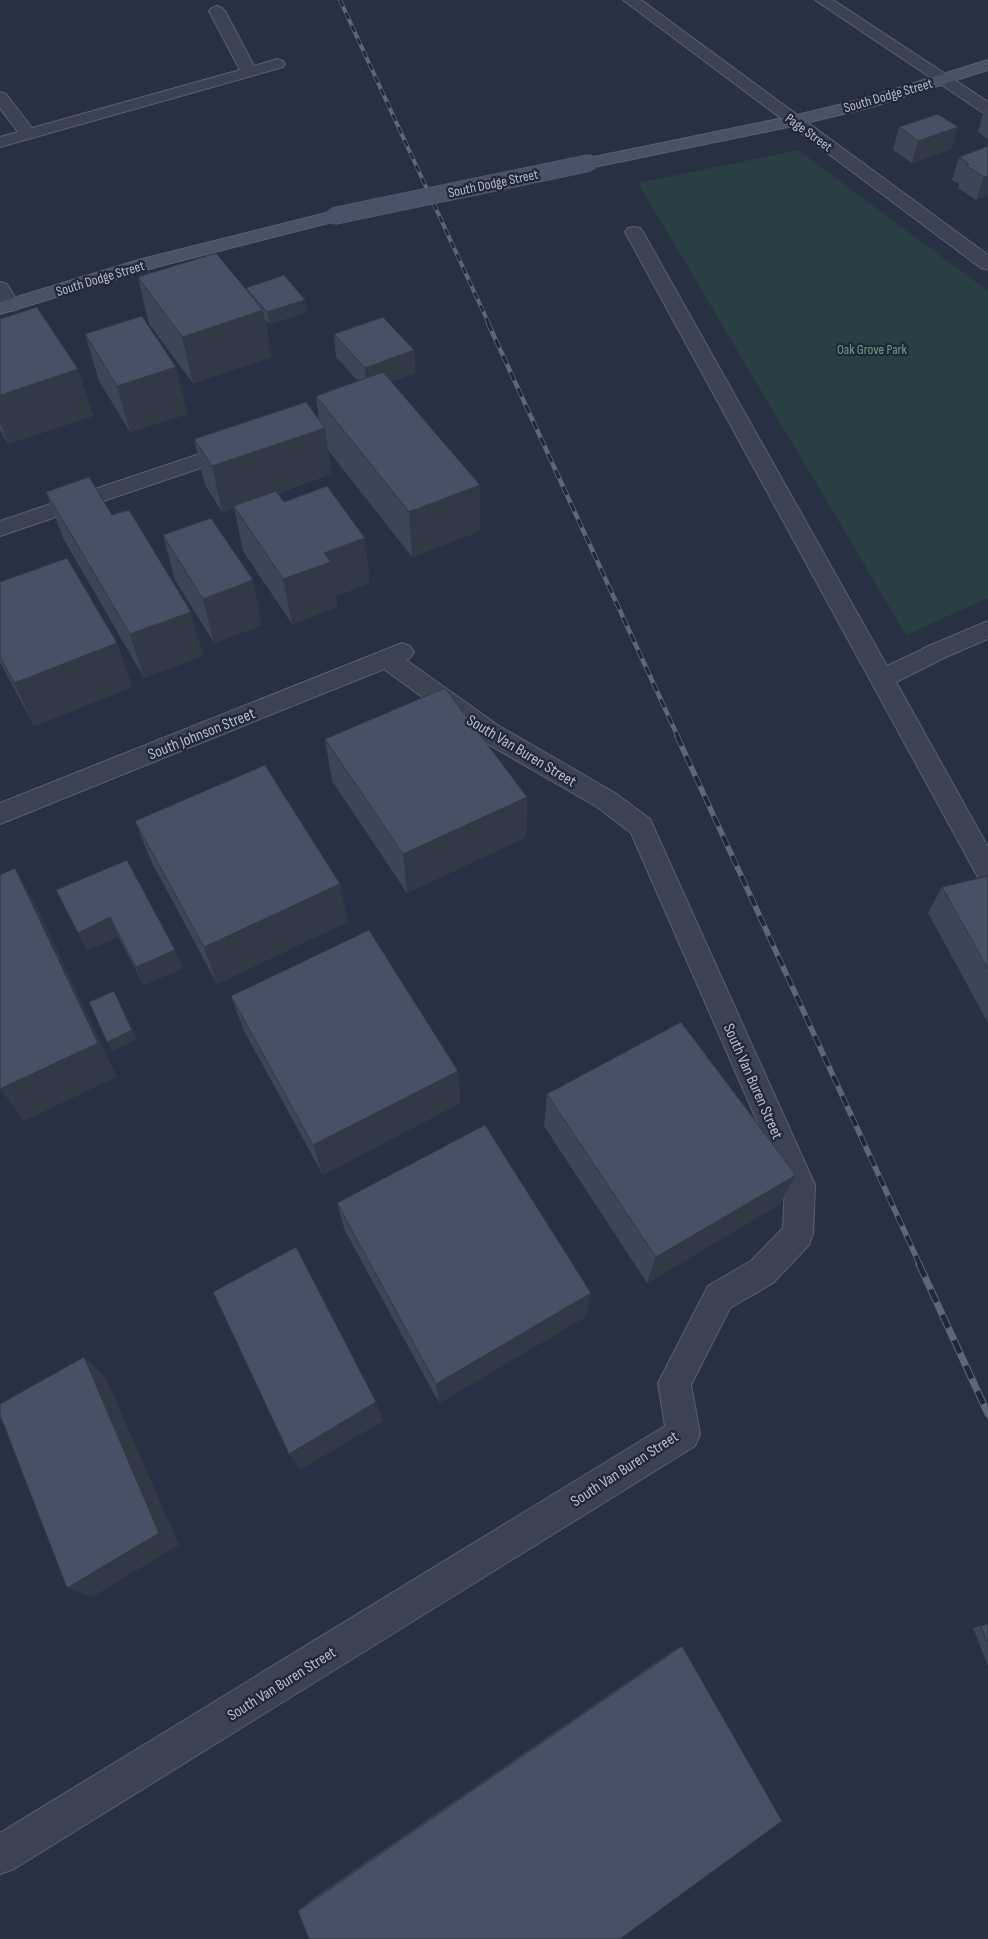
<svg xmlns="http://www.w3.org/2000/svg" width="988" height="1939" font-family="'Sofia Sans Condensed',sans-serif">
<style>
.green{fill:#293f44}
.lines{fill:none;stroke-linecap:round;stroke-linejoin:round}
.service-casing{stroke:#596170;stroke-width:2}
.minor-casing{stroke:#596170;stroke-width:2}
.secondary-casing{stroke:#596170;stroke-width:2}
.service{fill:#3b4353;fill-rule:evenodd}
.minor{fill:#3b4353;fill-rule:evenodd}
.secondary{fill:#495266;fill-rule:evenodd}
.rail-far3-casing{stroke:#5d677a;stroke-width:4}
.rail-far2-casing{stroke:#5d677a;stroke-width:4.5}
.rail-far1-casing{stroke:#5d677a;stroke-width:5.5}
.rail-casing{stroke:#5d677a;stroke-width:7}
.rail-far3{stroke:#202838;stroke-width:2.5;stroke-dasharray:7;stroke-linecap:butt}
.rail-far2{stroke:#202838;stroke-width:3;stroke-dasharray:9;stroke-linecap:butt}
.rail-far1{stroke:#202838;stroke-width:4;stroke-dasharray:11;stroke-linecap:butt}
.rail{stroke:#202838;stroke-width:5;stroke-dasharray:14;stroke-linecap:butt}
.secondary-bridge-casing{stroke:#596170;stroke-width:18;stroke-linecap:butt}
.secondary-bridge{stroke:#495266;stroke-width:17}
.wall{fill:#3c4657}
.shaded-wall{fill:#313947}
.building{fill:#465165;stroke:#313947}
.labels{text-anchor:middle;stroke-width:4.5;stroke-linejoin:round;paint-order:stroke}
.far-street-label{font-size:14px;fill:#b8bfcd;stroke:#202838}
.far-park-label{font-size:14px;fill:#6f9e7d;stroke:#202838}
.street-label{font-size:16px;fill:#b8bfcd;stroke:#202838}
</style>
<rect width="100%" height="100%" fill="#273143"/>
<path class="green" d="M 798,150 L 988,291 L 988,598 L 906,635 L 638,183 Z"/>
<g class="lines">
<defs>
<path id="service" d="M 815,0 L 833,0 L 988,102 L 988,114 L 982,112 Z
M 217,6 L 222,8 L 225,11 L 254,66 L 277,59 L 283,61 L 285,64 L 283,67 L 0,147 L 0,137 L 18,132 L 0,108 L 0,92 L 6,94 L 32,128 L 240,70 L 209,11 L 212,8 Z
M 634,227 L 640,228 L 643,232 L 887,666 L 932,645 L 940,648 L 944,654 L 940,660 L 896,682 L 988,847 L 988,882 L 979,879 L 625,232 L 628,228 Z
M 0,282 L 7,284 L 20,305 L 18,309 L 11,311 L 4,309 L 0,303 Z
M 235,442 L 242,444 L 245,449 L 242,454 L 0,536 L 0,521 Z"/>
<path id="minor" d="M 623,0 L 641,0 L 988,255 L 988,270 L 981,268 Z
M 988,621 L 988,639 L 932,663 L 924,660 L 920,654 L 924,648 Z
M 402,643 L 410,646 L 414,652 L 410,658 L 406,660 L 499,726 L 615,793 L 650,819 L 815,1185 L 813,1234 L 809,1245 L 773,1283 L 730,1308 L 691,1385 L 700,1434 L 695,1446 L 14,1869 L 0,1874 L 0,1833 L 665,1426 L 658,1383 L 708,1286 L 751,1261 L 783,1228 L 785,1185 L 631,833 L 597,807 L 481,740 L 384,669 L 0,824 L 0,803 Z"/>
<path id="secondary" d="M 988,60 L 988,70 L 868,108 L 793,126 L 589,168 L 583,167 L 580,163 L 583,159 L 589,158 L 793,116 L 863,99 Z
M 334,211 L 340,212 L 343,216 L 340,220 L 156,267 L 0,314 L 0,302 L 142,259 Z"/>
</defs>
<use href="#service" class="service-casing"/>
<use href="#minor" class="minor-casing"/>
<use href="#secondary" class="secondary-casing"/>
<use href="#service" class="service"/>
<use href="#minor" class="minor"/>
<use href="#secondary" class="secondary"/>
<defs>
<path id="rail-far3" d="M 340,0 L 489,324"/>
<path id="rail-far2" d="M 488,323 L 678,737"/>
<path id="rail-far1" d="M 677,736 L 920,1265"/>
<path id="rail" d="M 919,1264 L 988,1414"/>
</defs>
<use href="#rail-far3" class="rail-far3-casing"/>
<use href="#rail-far2" class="rail-far2-casing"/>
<use href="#rail-far1" class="rail-far1-casing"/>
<use href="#rail" class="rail-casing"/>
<use href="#rail-far3" class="rail-far3"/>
<use href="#rail-far2" class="rail-far2"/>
<use href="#rail-far1" class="rail-far1"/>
<use href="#rail" class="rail"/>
<defs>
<path id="secondary-bridge" d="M 334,216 L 589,163"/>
</defs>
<use href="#secondary-bridge" class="secondary-bridge-casing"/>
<use href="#secondary-bridge" class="secondary-bridge"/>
</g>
<path class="wall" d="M 988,108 L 988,139 L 978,132 L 984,110 Z
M 899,127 L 958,127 L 951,149 L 912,163 L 893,150 Z
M 988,146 L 988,196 L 976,200 L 958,188 L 959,184 L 952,180 L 959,157 Z
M 138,277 L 246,290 L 246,288 L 307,312 L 269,324 L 265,319 L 271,357 L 193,383 L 149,324 Z
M 0,319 L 78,369 L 93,416 L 8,444 L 0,430 Z
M 85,334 L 176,367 L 187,414 L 130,432 L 99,381 Z
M 334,334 L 414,350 L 415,373 L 391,382 L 480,531 L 412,557 L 328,450 L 331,474 L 278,493 L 284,502 L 370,583 L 336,596 L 337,607 L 292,624 L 243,551 L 234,508 L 222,512 L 205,485 L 194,439 L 319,420 L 316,396 L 358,381 L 336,357 Z
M 46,492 L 112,515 L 203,656 L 144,678 L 63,538 Z
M 163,535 L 262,625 L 214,643 L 175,580 Z
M 0,582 L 117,643 L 132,687 L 34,726 L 0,662 Z
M 325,739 L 527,797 L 526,837 L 407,893 L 332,781 Z
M 135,821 L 340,884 L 347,922 L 217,984 L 151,861 Z
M 127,860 L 183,968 L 144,985 L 118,936 L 87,951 Z
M 988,876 L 988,1023 L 928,913 L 942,887 Z
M 231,996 L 458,1071 L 460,1103 L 323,1175 L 244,1031 Z
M 547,1094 L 796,1175 L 780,1204 L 647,1283 L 544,1126 Z
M 337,1203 L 591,1293 L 585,1317 L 439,1403 L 345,1231 Z
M 988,1624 L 988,1666 L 973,1628 Z
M 682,1646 L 298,1911 L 311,1900 L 671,1652 Z"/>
<path class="shaded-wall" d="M 958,127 L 951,149 L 912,163 L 918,141 Z
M 988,176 L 988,196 L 976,200 L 984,177 Z
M 305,300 L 307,312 L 269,324 L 267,312 Z
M 263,310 L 271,357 L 193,383 L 182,337 Z
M 414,350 L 415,373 L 367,391 L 365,368 Z
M 176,367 L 187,414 L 130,432 L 117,386 Z
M 78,369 L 93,416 L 8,444 L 0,422 L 0,395 Z
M 325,428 L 331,474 L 235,507 L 234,506 L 234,508 L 222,512 L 212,466 Z
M 480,485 L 480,531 L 412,557 L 409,512 Z
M 365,538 L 370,583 L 336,596 L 337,607 L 292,624 L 283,579 L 324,553 Z
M 253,580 L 262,625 L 214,643 L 203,599 Z
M 191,612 L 203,656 L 144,678 L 130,634 Z
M 117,643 L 132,687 L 34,726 L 14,683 Z
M 527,797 L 526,837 L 407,893 L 403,854 Z
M 15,868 L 37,907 L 117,1077 L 24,1121 L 0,1089 Z
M 340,884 L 347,922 L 217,984 L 204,947 Z
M 110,917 L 118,936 L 87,951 L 78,933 Z
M 175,950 L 183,968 L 144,985 L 136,967 Z
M 119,1001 L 137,1039 L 112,1051 L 107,1042 Z
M 458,1071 L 460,1103 L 323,1175 L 313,1145 Z
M 796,1175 L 780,1204 L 647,1283 L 656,1257 Z
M 591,1293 L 585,1317 L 439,1403 L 436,1384 Z
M 84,1357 L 106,1378 L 179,1545 L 92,1597 L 67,1588 Z
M 376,1402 L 383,1421 L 300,1470 L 289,1454 Z"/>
<path class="building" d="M 938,114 L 958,127 L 918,141 L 899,127 Z
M 988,146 L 988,176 L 984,177 L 965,165 L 969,164 L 959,157 Z
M 216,253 L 263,310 L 182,337 L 138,277 Z
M 284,275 L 305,300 L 267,312 L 246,288 Z
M 37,307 L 78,369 L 0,395 L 0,319 Z
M 142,316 L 176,367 L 117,386 L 85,334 Z
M 383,317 L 414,350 L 365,368 L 334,334 Z
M 383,372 L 480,485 L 409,512 L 316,396 Z
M 306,402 L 325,428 L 212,466 L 194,439 Z
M 89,477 L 112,515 L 129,510 L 191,612 L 130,634 L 46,492 Z
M 327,486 L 365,538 L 324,553 L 331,562 L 283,579 L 234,506 L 276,491 L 284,502 Z
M 211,518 L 253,580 L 203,599 L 163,535 Z
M 67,558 L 117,643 L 14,683 L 0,656 L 0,582 Z
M 445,688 L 527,797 L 403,854 L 325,739 Z
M 265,765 L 340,884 L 204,947 L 135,821 Z
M 127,860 L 175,950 L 136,967 L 110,917 L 78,933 L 56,890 Z
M 15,868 L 98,1043 L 0,1089 L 0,875 Z
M 988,876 L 988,969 L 942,887 Z
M 369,930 L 458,1071 L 313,1145 L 231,996 Z
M 114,991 L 132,1030 L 107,1042 L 89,1002 Z
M 681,1022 L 796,1175 L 656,1257 L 547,1094 Z
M 485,1125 L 591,1293 L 436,1384 L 337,1203 Z
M 296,1247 L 376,1402 L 289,1454 L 213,1292 Z
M 84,1357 L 159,1533 L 67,1588 L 0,1415 L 0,1404 Z
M 988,1624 L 988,1644 L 981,1626 Z
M 682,1646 L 782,1821 L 620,1939 L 309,1939 L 298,1911 Z"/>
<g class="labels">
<g class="far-street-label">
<text transform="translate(888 95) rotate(-16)" y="5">South Dodge Street</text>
<text transform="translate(809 132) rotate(36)" y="5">Page Street</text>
<text transform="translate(493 183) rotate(-12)" y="5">South Dodge Street</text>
<text transform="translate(100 278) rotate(-17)" y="5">South Dodge Street</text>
</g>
<g class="far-park-label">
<text x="872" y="354">Oak Grove Park</text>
</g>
<g class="street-label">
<text transform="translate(201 733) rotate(-22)" y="6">South Johnson Street</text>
<text transform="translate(522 750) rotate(31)" y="6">South Van Buren Street</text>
<text transform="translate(754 1081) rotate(66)" y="6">South Van Buren Street</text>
<text transform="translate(624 1468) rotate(-33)" y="6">South Van Buren Street</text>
<text transform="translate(281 1683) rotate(-32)" y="6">South Van Buren Street</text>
</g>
</g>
</svg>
